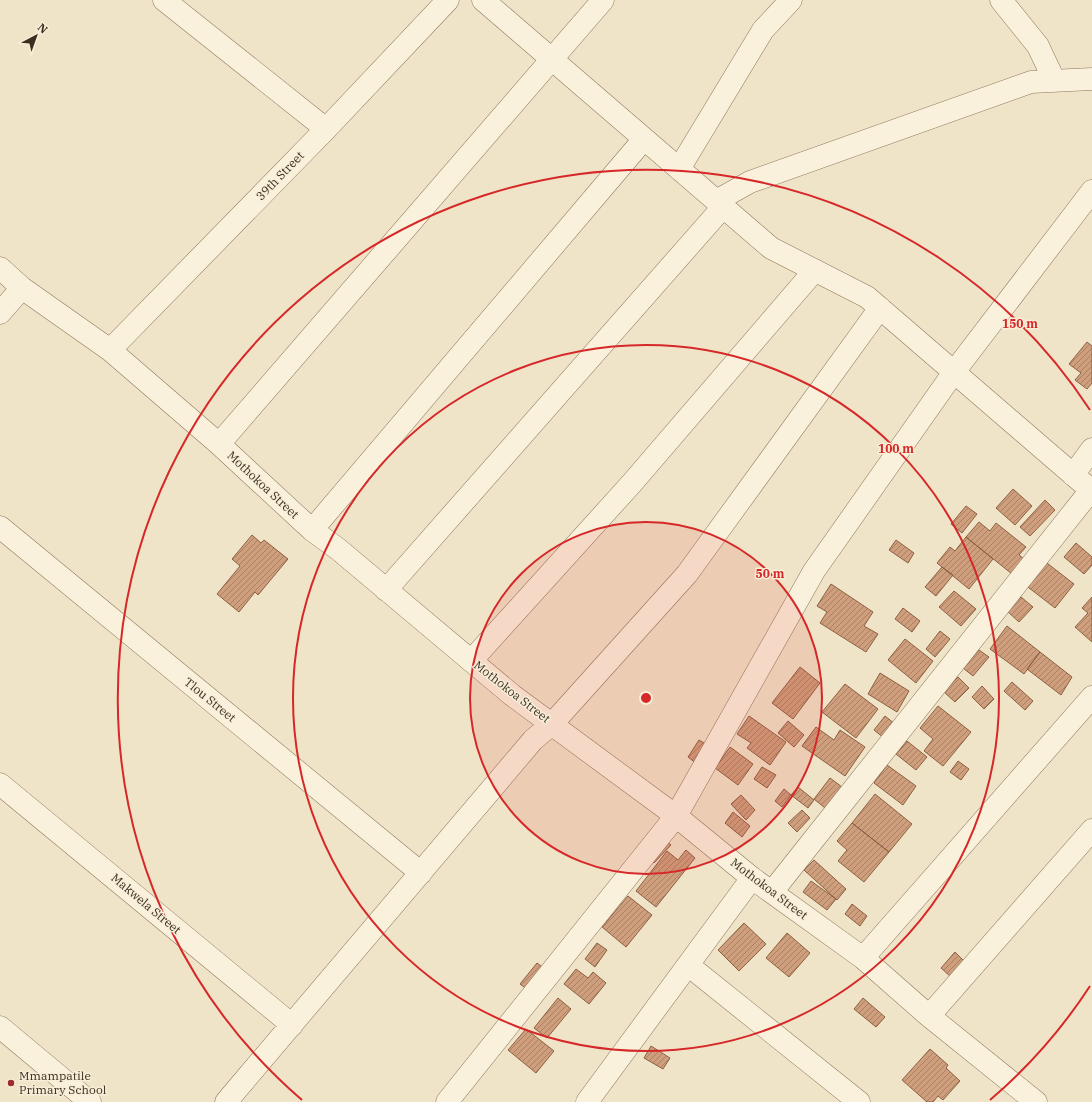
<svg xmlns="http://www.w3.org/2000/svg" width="1092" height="1102" font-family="'IBM Plex Serif',serif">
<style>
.building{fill:url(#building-hatch);stroke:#8d5f41}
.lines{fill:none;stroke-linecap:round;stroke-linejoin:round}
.minor-casing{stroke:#8d765c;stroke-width:23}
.minor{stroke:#faf1dc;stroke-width:22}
.ring{fill:none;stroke:#d62828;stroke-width:2}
.poi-dot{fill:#9e2a2b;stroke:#f7eed8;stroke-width:1.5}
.labels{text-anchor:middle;stroke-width:3;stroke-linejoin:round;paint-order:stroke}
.street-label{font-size:12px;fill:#3d2e20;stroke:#f7eed8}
.poi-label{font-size:12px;fill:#3d2e20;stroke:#f7eed8;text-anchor:start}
.centre{fill:#d62828;stroke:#f7eed8;stroke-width:2}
.ring-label{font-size:12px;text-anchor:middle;font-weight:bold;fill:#d62828;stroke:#f7eed8;stroke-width:3;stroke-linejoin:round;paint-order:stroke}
</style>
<defs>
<pattern id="building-hatch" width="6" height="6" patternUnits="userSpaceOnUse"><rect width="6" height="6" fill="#cf9f7d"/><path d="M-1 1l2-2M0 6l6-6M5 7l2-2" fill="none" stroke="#a98266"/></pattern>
</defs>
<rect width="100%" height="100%" fill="#f0e4c8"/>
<path class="building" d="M 1087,342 L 1092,346 L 1092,383 L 1087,389 L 1075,380 L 1081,373 L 1069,364 Z
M 1013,489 L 1032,506 L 1015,525 L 996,508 Z
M 1045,500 L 1055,510 L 1030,536 L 1020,527 Z
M 966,506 L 977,514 L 962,533 L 951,524 Z
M 979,522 L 990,531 L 996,523 L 1026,547 L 1019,555 L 1024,559 L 1012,574 L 966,537 Z
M 252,535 L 261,543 L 264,540 L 288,559 L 258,595 L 255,592 L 239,612 L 217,594 L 240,566 L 232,559 Z
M 966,537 L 993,559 L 969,589 L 937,563 L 950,547 L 955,551 Z
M 896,540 L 914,553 L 908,563 L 889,550 Z
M 1076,543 L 1092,557 L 1092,565 L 1084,574 L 1064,557 Z
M 1043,560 L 1074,584 L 1055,608 L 1024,584 Z
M 942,567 L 953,575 L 936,596 L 925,587 Z
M 831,584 L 873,612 L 864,626 L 878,634 L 866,652 L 820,623 L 827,612 L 817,606 Z
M 954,591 L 976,609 L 961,626 L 939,607 Z
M 1021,597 L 1033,607 L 1019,622 L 1007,611 Z
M 1092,597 L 1092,642 L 1075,627 L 1088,613 L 1082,608 Z
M 903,608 L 920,621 L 912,632 L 895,619 Z
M 1007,626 L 1040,652 L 1024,674 L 990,649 Z
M 940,631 L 950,639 L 935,657 L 926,649 Z
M 905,639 L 933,661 L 916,683 L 888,660 Z
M 979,650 L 989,657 L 973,676 L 963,668 Z
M 1040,652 L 1072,677 L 1061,695 L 1027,669 Z
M 800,667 L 820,683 L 793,719 L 772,703 Z
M 880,673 L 909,691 L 897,712 L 868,694 Z
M 958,677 L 969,688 L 955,702 L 944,692 Z
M 1012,682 L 1033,701 L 1025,710 L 1004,691 Z
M 845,684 L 878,709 L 856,738 L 822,712 Z
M 982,686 L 994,699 L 984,709 L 972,697 Z
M 938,706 L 971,732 L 943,766 L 924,751 L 933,739 L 920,728 Z
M 749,716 L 786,742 L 770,765 L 747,748 L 751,743 L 737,734 Z
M 885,716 L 895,724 L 884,738 L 874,730 Z
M 788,721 L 804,735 L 794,747 L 778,733 Z
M 816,727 L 834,740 L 840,730 L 865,747 L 845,776 L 802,746 Z
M 699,740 L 709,746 L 697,764 L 688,757 Z
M 907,741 L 927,757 L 916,770 L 896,754 Z
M 730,747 L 753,764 L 738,785 L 715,768 Z
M 958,761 L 969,769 L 961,780 L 950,772 Z
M 887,765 L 916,786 L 903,805 L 874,783 Z
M 762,767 L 776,775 L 767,788 L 754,779 Z
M 830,778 L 842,787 L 825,808 L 814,799 Z
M 798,787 L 814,800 L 808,808 L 791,795 Z
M 784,789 L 791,795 L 782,807 L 775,801 Z
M 875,794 L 912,824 L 889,852 L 852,823 Z
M 741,795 L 755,810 L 746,820 L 731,804 Z
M 802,810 L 810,818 L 797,832 L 788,823 Z
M 733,812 L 750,826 L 742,837 L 725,823 Z
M 852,823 L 889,852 L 864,882 L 838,861 L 847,850 L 837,841 Z
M 663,838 L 671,845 L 654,863 L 647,856 Z
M 686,850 L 695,858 L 656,907 L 636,891 L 667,851 L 678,860 Z
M 814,860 L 846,889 L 837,900 L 804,870 Z
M 811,881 L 836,899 L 827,910 L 803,892 Z
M 628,896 L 652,915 L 626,947 L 602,927 Z
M 852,904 L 867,916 L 860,926 L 845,914 Z
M 744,923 L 766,944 L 739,971 L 718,950 Z
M 787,933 L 810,953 L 789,977 L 766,958 Z
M 597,943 L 607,950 L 595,967 L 585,959 Z
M 955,952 L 964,961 L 951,977 L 941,968 Z
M 537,963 L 545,969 L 528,990 L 520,984 Z
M 576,969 L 588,978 L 593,972 L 606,983 L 589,1004 L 564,984 Z
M 558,998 L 571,1009 L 547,1038 L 534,1028 Z
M 863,998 L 885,1017 L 876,1027 L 854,1009 Z
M 526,1029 L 554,1051 L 536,1073 L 508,1050 Z
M 651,1046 L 670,1058 L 663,1069 L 644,1058 Z
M 930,1049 L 948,1065 L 946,1068 L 960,1081 L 943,1100 L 938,1096 L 933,1102 L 927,1102 L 902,1080 Z"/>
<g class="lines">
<defs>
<path id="minor" d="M 164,0 L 326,129
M 483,0 L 771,248 L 867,297 L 1092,491
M 1001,0 L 1038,46 L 1054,80
M 679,169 L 763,30 L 791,0
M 716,201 L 750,182 L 1031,82 L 1092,79
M 0,268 L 22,288 L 110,350 L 219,444 L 312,530 L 338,549 L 512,695 L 676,816 L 752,878 L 863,958 L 929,1016 L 1036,1102
M 0,313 L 22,288
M 110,350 L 326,129 L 448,0
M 219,444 L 603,0
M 1073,475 L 1092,449
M 0,527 L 421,873
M 312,530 L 644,139
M 386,590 L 723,207
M 471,661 L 632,483 L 815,270
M 0,784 L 292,1025
M 772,892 L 1091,490
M 863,958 L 1092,697
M 688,965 L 859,1102
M 929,1016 L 1092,830
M 0,1027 L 90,1102
M 226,1102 L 533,740 L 552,724 L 687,574 L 880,308
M 447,1102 L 676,816 L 814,571 L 954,372 L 1092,191
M 587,1102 L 752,878"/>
</defs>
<use href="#minor" class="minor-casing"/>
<use href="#minor" class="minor"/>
</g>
<circle cx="646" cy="698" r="176" fill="#d62828" fill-opacity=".12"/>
<g class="ring">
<circle cx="646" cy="698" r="176"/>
<circle cx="646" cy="698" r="353"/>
<path d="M1090 986A529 529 0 0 1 990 1100M302 1100A529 529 0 1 1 1090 410"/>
</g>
<circle class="poi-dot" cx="11" cy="1083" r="4"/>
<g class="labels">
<g class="street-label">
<text transform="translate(280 176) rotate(-46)" y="4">39th Street</text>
<text transform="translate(263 485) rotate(43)" y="4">Mothokoa Street</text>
<text transform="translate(512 692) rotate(38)" y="4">Mothokoa Street</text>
<text transform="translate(210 700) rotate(39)" y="4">Tlou Street</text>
<text transform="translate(769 889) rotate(37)" y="4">Mothokoa Street</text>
<text transform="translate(146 904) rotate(40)" y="4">Makwela Street</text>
</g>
<g class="poi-label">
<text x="19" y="1080">Mmampatile<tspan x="19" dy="14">Primary School</tspan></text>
</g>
</g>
<circle cx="646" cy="698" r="6" class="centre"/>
<g class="ring-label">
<text x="1020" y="328">150 m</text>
<text x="896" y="453">100 m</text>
<text x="770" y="578">50 m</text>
</g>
<g transform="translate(36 36) rotate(41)" stroke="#f7eed8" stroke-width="3" paint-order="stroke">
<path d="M0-3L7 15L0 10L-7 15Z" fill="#3d2e20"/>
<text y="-6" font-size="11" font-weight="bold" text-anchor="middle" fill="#3d2e20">N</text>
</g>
</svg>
